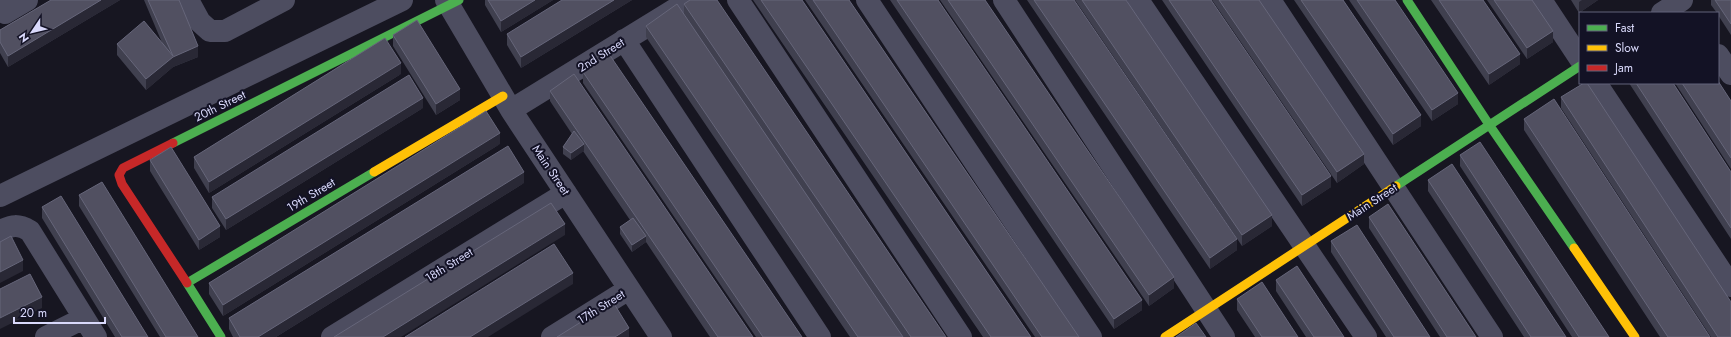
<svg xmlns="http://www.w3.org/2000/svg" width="1731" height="337" font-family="Jost,sans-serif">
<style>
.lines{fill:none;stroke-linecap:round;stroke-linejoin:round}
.street{stroke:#4d4d60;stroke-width:22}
.fast{stroke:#4caf50;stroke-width:9}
.slow{stroke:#ffc107;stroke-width:9}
.jam{stroke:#c62828;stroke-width:9}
.wall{fill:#40404f}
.shaded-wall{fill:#292835}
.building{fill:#515061;stroke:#66667a}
.labels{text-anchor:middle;stroke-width:4;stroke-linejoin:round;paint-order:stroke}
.street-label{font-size:12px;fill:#d9d9fb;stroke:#131225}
</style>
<rect width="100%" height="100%" fill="#171621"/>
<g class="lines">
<path class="street" d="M 188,0 L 200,22 L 210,31 L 225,31 L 284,0
M 446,0 L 511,110 L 661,337
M 738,0 L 961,337
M 867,0 L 1091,337
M 1004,0 L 1224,337
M 1138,0 L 1366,337
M 1270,0 L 1492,337
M 1541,0 L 1580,59
M 0,5 L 5,13 L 27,0
M 1662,13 L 1682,0
M 624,40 L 820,337
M 1718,55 L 1731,74
M 1596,83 L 1731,286
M 511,110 L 690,0
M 0,196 L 402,0
M 0,231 C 12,225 18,224 30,231 L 96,337
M 46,337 L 84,318
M 332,337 L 566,193
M 552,337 L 629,289"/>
<path class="fast" d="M 1407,0 L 1490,126 L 1574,248
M 173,143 L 459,0
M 1396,186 L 1580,66
M 221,337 L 187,283 L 374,172"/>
<path class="slow" d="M 374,172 L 503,96
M 1574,248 L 1635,337
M 1165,337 L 1396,186"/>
<path class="jam" d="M 173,143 L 123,168 L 119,175 L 122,184 L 187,283"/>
</g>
<path class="wall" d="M 51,0 L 120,0 L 8,67 L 0,53 L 0,30 Z
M 144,0 L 179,0 L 198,57 L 173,67 L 146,90 L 117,55 L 117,44 L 163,45 Z
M 485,0 L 553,0 L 501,32 L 485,5 Z
M 562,0 L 632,0 L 521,68 L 507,45 L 507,34 Z
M 753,0 L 802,0 L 1031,337 L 983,337 Z
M 805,0 L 849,0 L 1079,337 L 1035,337 Z
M 890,0 L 938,0 L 1142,310 L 1114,329 Z
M 940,0 L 985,0 L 1174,288 L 1149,306 Z
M 1027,0 L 1074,0 L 1237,250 L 1210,269 Z
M 1075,0 L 1126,0 L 1272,226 L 1242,246 Z
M 1162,0 L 1211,0 L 1331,187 L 1302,206 Z
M 1212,0 L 1259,0 L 1364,164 L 1337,183 Z
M 1294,0 L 1343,0 L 1421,126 L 1393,145 Z
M 1349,0 L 1395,0 L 1458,104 L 1432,121 Z
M 1431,0 L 1483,0 L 1520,64 L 1489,85 Z
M 1487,0 L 1532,0 L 1553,42 L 1527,59 Z
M 1571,0 L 1598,0 L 1579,13 Z
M 1711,0 L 1731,0 L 1731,35 L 1718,15 L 1718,13 L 1717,13 L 1711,5 Z
M 684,4 L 946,337 L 850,337 L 646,37 L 646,26 L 684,15 Z
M 393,35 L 460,100 L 436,115 L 393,46 Z
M 583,72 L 802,337 L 756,337 L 583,83 Z
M 401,74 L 209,193 L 194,168 L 194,157 Z
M 1629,83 L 1673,83 L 1731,172 L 1731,239 Z
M 1675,83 L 1718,83 L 1731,101 L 1731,169 Z
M 550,91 L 753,337 L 710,337 L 646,242 L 632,252 L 620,234 L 620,227 L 630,220 L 583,151 L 571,160 L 563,154 L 563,147 L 572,134 L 550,101 Z
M 1561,97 L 1731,337 L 1711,337 L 1561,108 Z
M 423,108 L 226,230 L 212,208 L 212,197 Z
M 1524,119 L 1710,337 L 1660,337 L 1524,130 Z
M 500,144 L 223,316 L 209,294 L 209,283 Z
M 1460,155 L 1609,337 L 1572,337 L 1460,166 Z
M 150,160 L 220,237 L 199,250 L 150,171 Z
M 1428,180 L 1566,337 L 1524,337 L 1428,191 Z
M 524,183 L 276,337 L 233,337 L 229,329 L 229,318 Z
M 79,195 L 198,337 L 160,337 L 79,206 Z
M 42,207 L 148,337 L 115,337 L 42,218 Z
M 1369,217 L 1476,337 L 1440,337 L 1369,228 Z
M 1331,241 L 1430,337 L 1386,337 L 1331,252 Z
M 1276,280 L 1344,337 L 1306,337 L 1276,291 Z
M 1237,299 L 1298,337 L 1255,337 L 1237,310 Z"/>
<path class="shaded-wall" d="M 101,0 L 120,0 L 8,67 L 8,56 Z
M 535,0 L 553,0 L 501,32 L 501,21 Z
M 614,0 L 632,0 L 521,68 L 521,57 Z
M 1582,0 L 1598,0 L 1579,13 L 1579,2 Z
M 1553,31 L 1553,42 L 1527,59 L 1527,48 Z
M 198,46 L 198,57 L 173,67 L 146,90 L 146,79 L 173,57 Z
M 1520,54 L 1520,64 L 1489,85 L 1489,74 Z
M 401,63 L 401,74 L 209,193 L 209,182 Z
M 460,89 L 460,100 L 436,115 L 436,104 Z
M 1458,93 L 1458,104 L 1432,121 L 1432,110 Z
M 423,98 L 423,108 L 226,230 L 226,219 Z
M 1421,115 L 1421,126 L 1393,145 L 1393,134 Z
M 500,133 L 500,144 L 223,316 L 223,305 Z
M 584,144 L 584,151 L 571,160 L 571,153 Z
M 1364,154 L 1364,164 L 1337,183 L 1337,172 Z
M 524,172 L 524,183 L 276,337 L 258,337 Z
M 1331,176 L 1331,187 L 1302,206 L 1302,195 Z
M 1272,215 L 1272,226 L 1242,246 L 1242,235 Z
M 565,224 L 565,235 L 401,337 L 383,337 Z
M 220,226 L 220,237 L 199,250 L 199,240 Z
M 646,236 L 646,242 L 632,252 L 632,245 Z
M 1237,239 L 1237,250 L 1210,269 L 1210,258 Z
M 23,260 L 23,271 L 0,283 L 0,272 Z
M 573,273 L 573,284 L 488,337 L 470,337 Z
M 1174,277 L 1174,288 L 1149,306 L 1149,295 Z
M 42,297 L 42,308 L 0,329 L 0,318 Z
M 1142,300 L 1142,310 L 1114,329 L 1114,319 Z
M 629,328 L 629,337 L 615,337 Z"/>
<path class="building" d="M 51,0 L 101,0 L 8,56 L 0,42 L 0,30 Z
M 148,0 L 179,0 L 198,46 L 173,57 L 146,79 L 117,44 L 144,21 L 173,56 Z
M 488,0 L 535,0 L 501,21 Z
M 562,0 L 614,0 L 521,57 L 507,34 Z
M 690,0 L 717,0 L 946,337 L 911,337 L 684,4 Z
M 761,0 L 802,0 L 1031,337 L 991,337 Z
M 813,0 L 849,0 L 1079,337 L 1042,337 Z
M 897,0 L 938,0 L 1142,300 L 1114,319 Z
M 948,0 L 985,0 L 1174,277 L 1149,295 Z
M 1034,0 L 1074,0 L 1237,239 L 1210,258 Z
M 1082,0 L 1126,0 L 1272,215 L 1242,235 Z
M 1169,0 L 1211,0 L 1331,176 L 1302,195 Z
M 1219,0 L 1259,0 L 1364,154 L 1337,172 Z
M 1301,0 L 1343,0 L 1421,115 L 1393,134 Z
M 1357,0 L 1395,0 L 1458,93 L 1432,110 Z
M 1439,0 L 1483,0 L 1520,54 L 1489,74 Z
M 1494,0 L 1532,0 L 1553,31 L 1527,48 Z
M 1715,0 L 1731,0 L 1731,24 Z
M 677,4 L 903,337 L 858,337 L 646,26 Z
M 417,20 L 460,89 L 436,104 L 393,35 Z
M 385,38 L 401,63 L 209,182 L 194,157 Z
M 609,54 L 802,337 L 763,337 L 583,72 Z
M 574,74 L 753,337 L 718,337 L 550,91 Z
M 409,75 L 423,98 L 226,219 L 212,197 Z
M 1718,81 L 1731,101 L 1731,158 L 1682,83 L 1718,83 Z
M 1584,83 L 1587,83 L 1731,302 L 1731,337 L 1718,337 L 1561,97 Z
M 1636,83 L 1673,83 L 1731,172 L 1731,228 Z
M 1554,99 L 1710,337 L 1668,337 L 1524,119 Z
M 486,111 L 500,133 L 223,305 L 209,283 Z
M 574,131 L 584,144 L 571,153 L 563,147 Z
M 1480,142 L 1609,337 L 1579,337 L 1460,155 Z
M 508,146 L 524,172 L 258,337 L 240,337 L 229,318 Z
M 171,147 L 220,226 L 199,240 L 150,160 Z
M 1452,164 L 1566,337 L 1531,337 L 1428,180 Z
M 102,182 L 198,337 L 166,337 L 79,195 Z
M 61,196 L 148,337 L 122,337 L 42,207 Z
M 551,203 L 565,224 L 383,337 L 334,337 Z
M 1388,204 L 1476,337 L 1447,337 L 1369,217 Z
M 633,218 L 646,236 L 632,245 L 620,227 Z
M 1357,225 L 1430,337 L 1394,337 L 1331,241 Z
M 11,236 L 23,260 L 0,272 L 0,242 Z
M 554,244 L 573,273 L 470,337 L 405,337 Z
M 1297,266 L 1344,337 L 1314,337 L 1276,280 Z
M 30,274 L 42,297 L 0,318 L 0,289 Z
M 1262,282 L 1298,337 L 1262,337 L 1237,299 Z
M 613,302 L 629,328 L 615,337 L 557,337 Z
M 1196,323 L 1206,337 L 1176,337 Z"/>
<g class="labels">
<g class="street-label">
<text transform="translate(601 55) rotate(-32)" y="4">2nd Street</text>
<text transform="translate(220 106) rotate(-26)" y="4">20th Street</text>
<text transform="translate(551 170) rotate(56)" y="4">Main Street</text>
<text transform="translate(311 195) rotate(-31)" y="4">19th Street</text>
<text transform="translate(1372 202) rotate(-33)" y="4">Main Street</text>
<text transform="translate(449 265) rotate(-32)" y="4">18th Street</text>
<text transform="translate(601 307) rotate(-32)" y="4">17th Street</text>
</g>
</g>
<rect x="1579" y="12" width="140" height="72" fill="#131225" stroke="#62627b"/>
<rect x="1587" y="25" width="20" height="6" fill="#4caf50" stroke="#62627b"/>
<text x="1615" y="32" font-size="12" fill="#d9d9fb">Fast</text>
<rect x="1587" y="45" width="20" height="6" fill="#ffc107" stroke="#62627b"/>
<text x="1615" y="52" font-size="12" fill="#d9d9fb">Slow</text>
<rect x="1587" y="65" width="20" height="6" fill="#c62828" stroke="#62627b"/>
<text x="1615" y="72" font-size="12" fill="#d9d9fb">Jam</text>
<g transform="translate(32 32) rotate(235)" stroke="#131225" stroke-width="3" paint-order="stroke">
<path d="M0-3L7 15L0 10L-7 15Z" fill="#d9d9fb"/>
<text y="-6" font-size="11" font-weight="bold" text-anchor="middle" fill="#d9d9fb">N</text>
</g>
<path d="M14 317v6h91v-6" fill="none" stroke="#d9d9fb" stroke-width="2"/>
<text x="20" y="317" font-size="12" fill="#d9d9fb" stroke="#131225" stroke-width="3" paint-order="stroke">20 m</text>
</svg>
